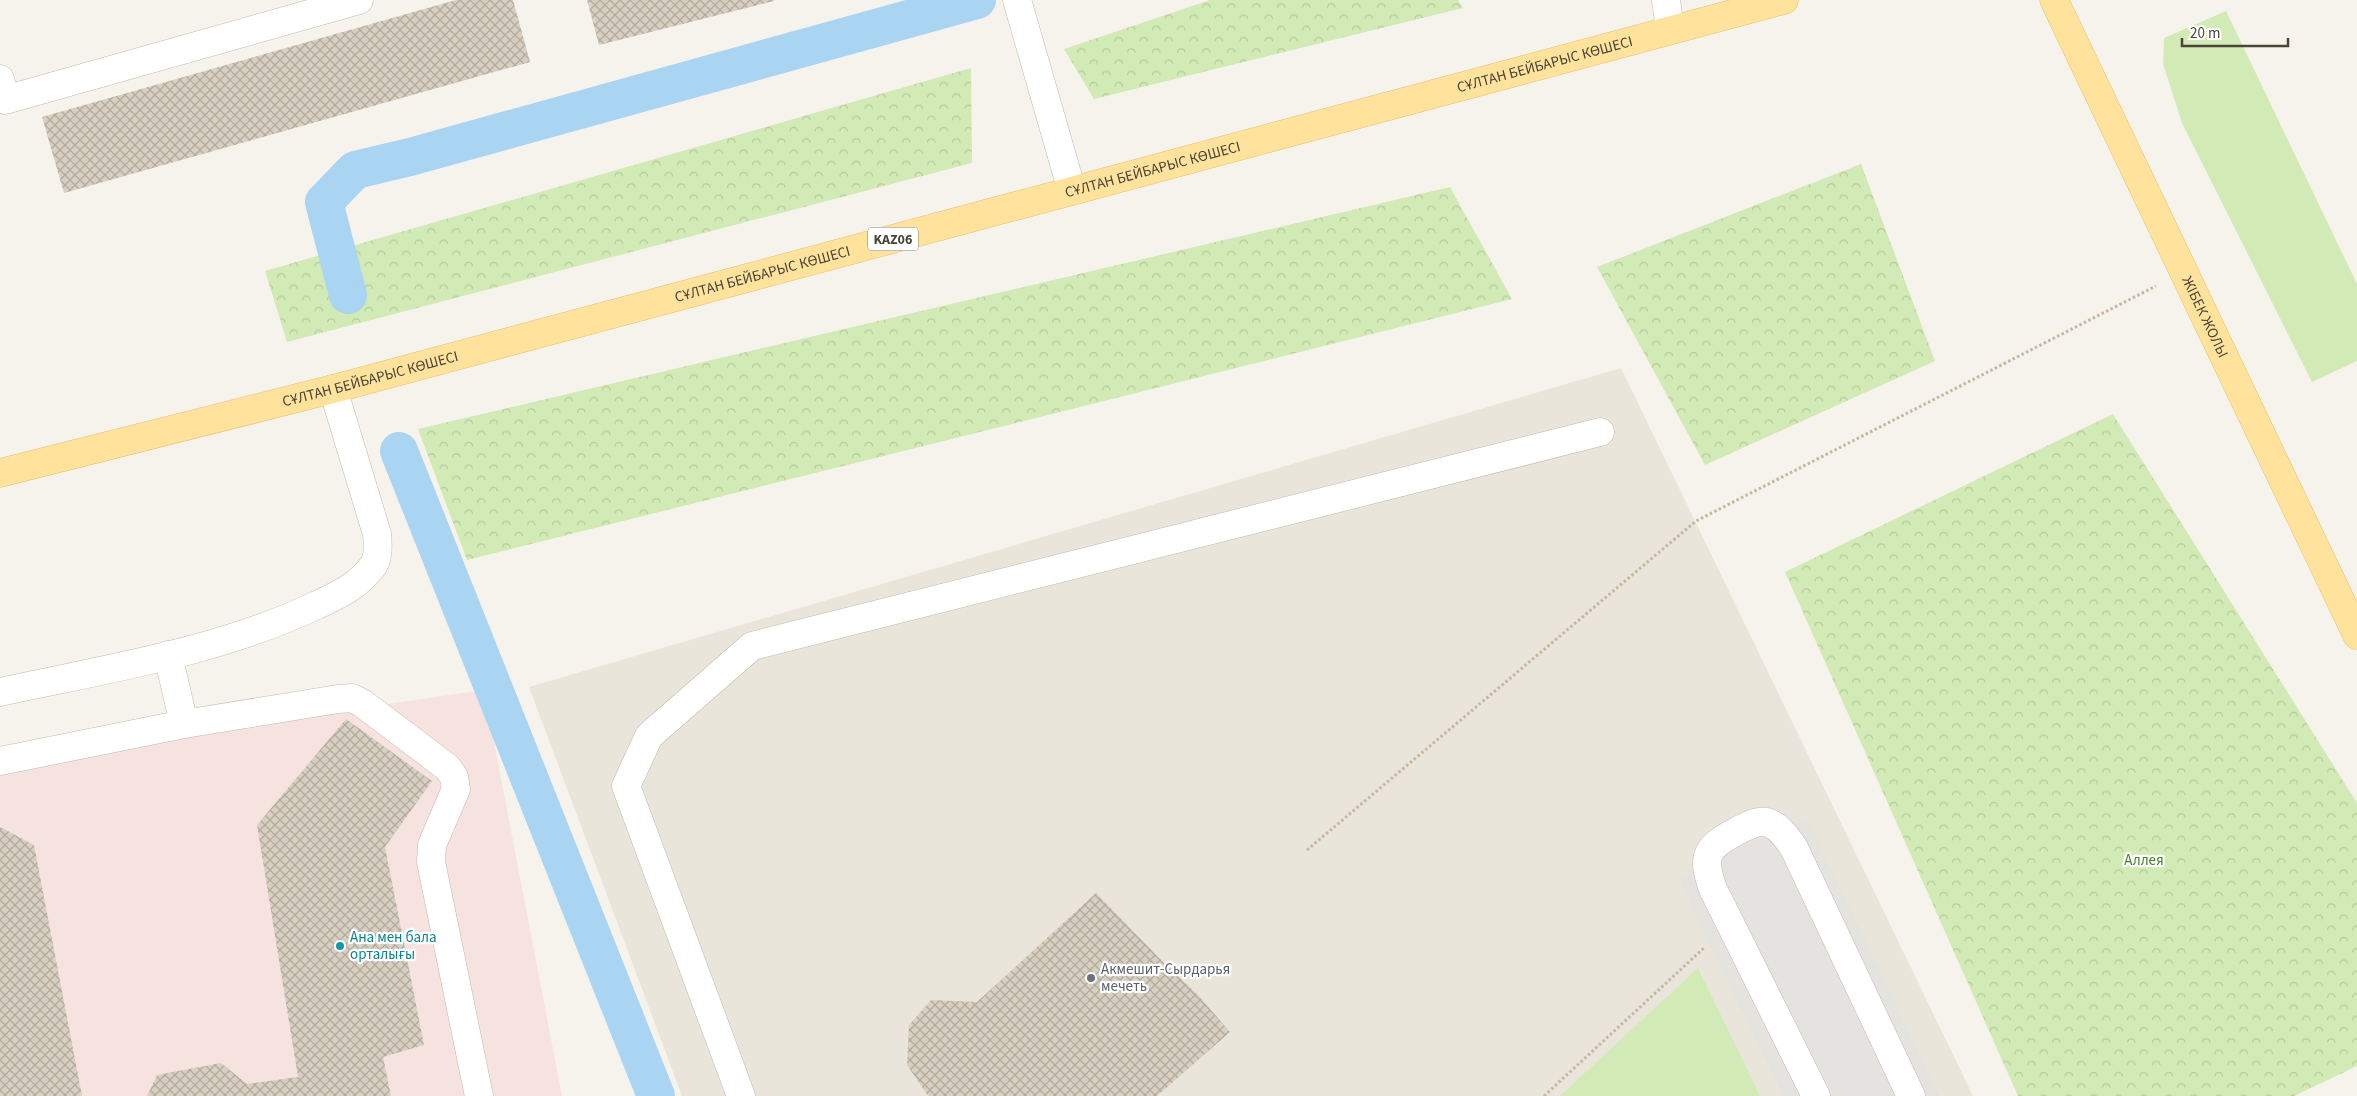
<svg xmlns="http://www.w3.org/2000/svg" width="2357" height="1096" font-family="'Source Sans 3',sans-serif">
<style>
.residential{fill:#eae5da}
.medical{fill:#f6e3e0}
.grass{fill:#d2eab5}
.forest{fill:url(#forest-crowns)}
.parking{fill:#e5e3e0}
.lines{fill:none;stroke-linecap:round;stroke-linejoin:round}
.canal{stroke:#a9d4f2;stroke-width:38}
.building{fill:url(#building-cross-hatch)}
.minor-casing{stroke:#c2bbae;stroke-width:29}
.major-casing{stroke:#e6c16a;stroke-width:29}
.path{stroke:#c4b79f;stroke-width:3;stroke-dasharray:2.5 2.5;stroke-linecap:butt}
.minor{stroke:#fff;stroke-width:28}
.major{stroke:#ffe39c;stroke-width:28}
.culture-dot{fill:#0f9aa8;stroke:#fff;stroke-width:2}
.worship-dot{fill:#6b7280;stroke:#fff;stroke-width:2}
.labels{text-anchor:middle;stroke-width:4.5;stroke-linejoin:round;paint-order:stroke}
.shield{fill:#fff;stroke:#817c74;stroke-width:1}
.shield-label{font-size:14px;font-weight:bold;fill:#4b4439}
.street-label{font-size:15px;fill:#4b4439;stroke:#fff}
.park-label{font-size:15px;fill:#4a7f2a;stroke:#fff}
.culture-label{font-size:15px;fill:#0d838f;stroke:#fff;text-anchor:start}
.worship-label{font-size:15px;fill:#5b616d;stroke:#fff;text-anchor:start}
</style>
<defs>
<pattern id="forest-crowns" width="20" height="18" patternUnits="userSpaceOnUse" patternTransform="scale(1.25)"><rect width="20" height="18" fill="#d2eab5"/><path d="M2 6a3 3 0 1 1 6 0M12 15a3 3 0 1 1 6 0" fill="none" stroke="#b6ca9c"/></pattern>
<pattern id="building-cross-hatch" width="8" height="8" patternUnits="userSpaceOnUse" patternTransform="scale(1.25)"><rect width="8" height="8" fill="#d8cfc1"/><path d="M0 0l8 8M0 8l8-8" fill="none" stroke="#b1aa9e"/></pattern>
</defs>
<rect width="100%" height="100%" fill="#f6f3ec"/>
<path class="residential" d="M 1621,368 L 1973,1096 L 682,1096 L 529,687 Z"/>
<path class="medical" d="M 484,690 L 562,1096 L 0,1096 L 0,760 Z"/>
<path class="grass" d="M 2226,11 L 2357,284 L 2357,361 L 2312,382 L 2182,123 L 2163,64 L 2164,38 Z
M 1698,968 L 1760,1096 L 1560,1096 Z"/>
<path class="forest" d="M 1210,0 L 1458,0 L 1463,8 L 1094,99 L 1064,49 Z
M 971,68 L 972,163 L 287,342 L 265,271 Z
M 1861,164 L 1935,361 L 1705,465 L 1597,267 Z
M 1450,187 L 1512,299 L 467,560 L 418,429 Z
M 2113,414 L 2357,803 L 2357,1066 L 2294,1096 L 2018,1096 L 1785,572 Z"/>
<path class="parking" d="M 1806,816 L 1939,1096 L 1783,1096 L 1678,877 Z"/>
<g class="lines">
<path class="canal" d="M 348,295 L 324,202 L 355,170 L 410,157 L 977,0
M 399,451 L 656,1096"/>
</g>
<path class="building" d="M 456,0 L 513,0 L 530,62 L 64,193 L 42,117 Z
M 587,0 L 774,0 L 774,1 L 599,45 Z
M 346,719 L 432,781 L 385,847 L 424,1045 L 383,1057 L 391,1096 L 147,1096 L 157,1075 L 221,1063 L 247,1084 L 298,1077 L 257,825 Z
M 0,827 L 34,845 L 82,1096 L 0,1096 Z
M 1096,893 L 1162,961 L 1198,995 L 1230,1032 L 1157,1096 L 928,1096 L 907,1065 L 909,1025 L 931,1000 L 977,1002 Z"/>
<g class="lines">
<defs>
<path id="minor" d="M 1017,0 L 1072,191
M 1666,0 L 1670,29
M 0,79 L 5,100 L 359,0
M 168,655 L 184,724
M 0,692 C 106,669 218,652 317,605 C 338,595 358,586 372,567 C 379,559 378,544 377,534 L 333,389
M 0,761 L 184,724 L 338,699 L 352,698 L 362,703 L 448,768 L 454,777 L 456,789 L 432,845 L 431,862 L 479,1096
M 741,1096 L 626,786 L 649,736 L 752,646 L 1600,432
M 1816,1096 L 1713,889 C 1701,855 1706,848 1737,831 C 1746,827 1756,820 1766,822 C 1779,825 1787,838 1794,848 L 1911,1096"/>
<g id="major">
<path id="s1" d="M 2054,0 L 2357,635"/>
<path id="s2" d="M 0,473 L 333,389 L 1784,0"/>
</g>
</defs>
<use href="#minor" class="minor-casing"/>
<use href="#major" class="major-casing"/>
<path class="path" d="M 1307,850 L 1696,521 L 2156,286
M 1544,1096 L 1705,947"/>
<use href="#minor" class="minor"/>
<use href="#major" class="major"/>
</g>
<circle class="culture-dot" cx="340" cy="946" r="5"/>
<circle class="worship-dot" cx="1091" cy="978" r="5"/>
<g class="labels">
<rect class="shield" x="868" y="227.5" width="50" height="23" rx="4"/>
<g class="shield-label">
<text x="893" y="244">KAZ06</text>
</g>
<g class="street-label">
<text dy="5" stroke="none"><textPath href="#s2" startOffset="1598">СҰЛТАН БЕЙБАРЫС КӨШЕСІ</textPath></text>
<text dy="5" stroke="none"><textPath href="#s2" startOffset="1192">СҰЛТАН БЕЙБАРЫС КӨШЕСІ</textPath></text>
<text dy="5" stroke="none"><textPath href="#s2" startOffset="788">СҰЛТАН БЕЙБАРЫС КӨШЕСІ</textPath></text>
<text dy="5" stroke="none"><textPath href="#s1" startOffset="351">ЖІБЕК ЖОЛЫ</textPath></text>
<text dy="5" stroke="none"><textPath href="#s2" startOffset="382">СҰЛТАН БЕЙБАРЫС КӨШЕСІ</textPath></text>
</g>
<g class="park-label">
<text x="2144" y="865">Аллея</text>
</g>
<g class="culture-label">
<text x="350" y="942">Ана мен бала<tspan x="350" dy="17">орталығы</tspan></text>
</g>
<g class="worship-label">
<text x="1101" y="974">Акмешит-Сырдарья<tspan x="1101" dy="17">мечеть</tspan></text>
</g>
</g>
<path d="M2182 38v8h106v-8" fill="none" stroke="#4b4439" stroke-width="2.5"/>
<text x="2190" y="38" font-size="15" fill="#4b4439" stroke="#ffffff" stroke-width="4" paint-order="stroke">20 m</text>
</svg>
